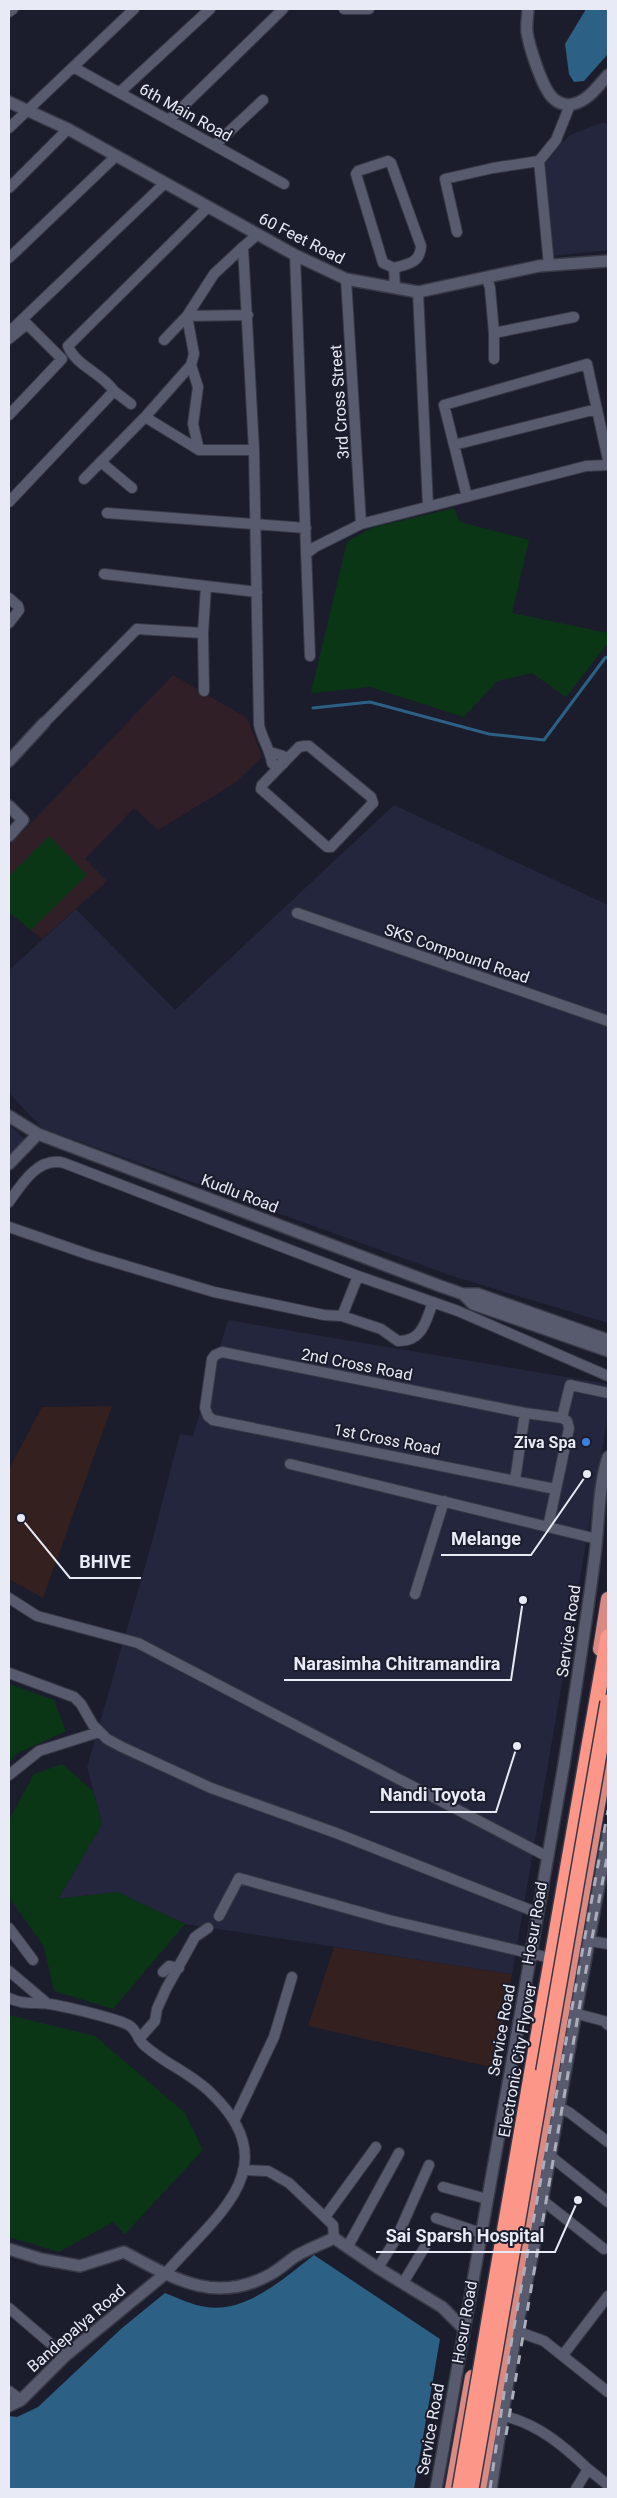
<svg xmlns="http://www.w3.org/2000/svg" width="617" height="2498" font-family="Roboto,sans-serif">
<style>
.commercial{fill:#33201f}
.built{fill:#23263c}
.education{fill:#311f27}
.green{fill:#0b3615}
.water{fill:#2c6084}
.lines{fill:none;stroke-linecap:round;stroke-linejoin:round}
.stream{stroke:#2c6084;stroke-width:3}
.minor-casing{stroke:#383946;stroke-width:12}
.tertiary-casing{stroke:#383946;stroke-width:14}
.trunk-casing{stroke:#383946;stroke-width:16}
.motorway-casing{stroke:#383946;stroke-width:18}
.minor{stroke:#585b6e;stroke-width:10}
.tertiary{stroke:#585b6e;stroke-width:11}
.trunk{stroke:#da8a83;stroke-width:14}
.motorway{stroke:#fb9688;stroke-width:15}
.rail{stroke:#acaebb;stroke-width:3;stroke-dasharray:9 9;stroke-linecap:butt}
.motorway-bridge-casing{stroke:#383946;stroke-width:18;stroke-linecap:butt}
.motorway-bridge{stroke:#fb9688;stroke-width:15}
.shop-dot{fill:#3f7fe0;stroke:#1b1d2d;stroke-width:2}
.labels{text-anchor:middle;stroke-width:4;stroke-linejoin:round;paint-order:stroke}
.street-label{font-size:16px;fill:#e8eaf5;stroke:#1b1d2d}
.poi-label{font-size:16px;font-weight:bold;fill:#e8eaf5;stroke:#1b1d2d;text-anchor:end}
.leader{fill:none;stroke:#e8eaf5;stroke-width:2}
.callout-dot{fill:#e8eaf5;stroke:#1b1d2d;stroke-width:2}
.callout-label{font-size:18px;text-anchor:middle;font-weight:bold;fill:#e8eaf5;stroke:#1b1d2d;stroke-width:4;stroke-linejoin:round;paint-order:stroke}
</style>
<rect width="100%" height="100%" fill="#1b1d2d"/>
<path class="commercial" d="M 112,1406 L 43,1598 L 9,1579 L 9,1469 L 42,1407 Z
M 334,1947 L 512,1974 L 495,2068 L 308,2026 Z"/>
<path class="built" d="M 604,122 L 608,125 L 608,250 L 553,256 L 542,163 L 570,135 Z
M 394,805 L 608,905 L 608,1323 L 458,1278 L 42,1128 L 9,1093 L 9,970 L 76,909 L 175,1010 Z
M 9,1124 L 25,1140 L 9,1155 Z
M 228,1320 L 608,1384 L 608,1415 L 512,1974 L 185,1924 L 117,1892 L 58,1899 L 102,1824 L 87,1767 L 150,1549 L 180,1434 L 193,1436 Z"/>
<path class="education" d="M 173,675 L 247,718 L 262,757 L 235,783 L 158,830 L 134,808 L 85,859 L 107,881 L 42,939 L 9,912 L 9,846 Z"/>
<path class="green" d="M 454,508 L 460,522 L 529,540 L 512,613 L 608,633 L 608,643 L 566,697 L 532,673 L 497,681 L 464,717 L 370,687 L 311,693 L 347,542 L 371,528 Z
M 49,836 L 87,875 L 31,930 L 9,912 L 9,876 Z
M 9,1684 L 54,1700 L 66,1731 L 16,1754 L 9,1762 Z
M 62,1764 L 93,1791 L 102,1824 L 58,1899 L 117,1892 L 185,1924 L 113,2009 L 54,1991 L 44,1947 L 9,1897 L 9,1820 L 34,1774 Z
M 9,2015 L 95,2036 L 185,2113 L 203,2150 L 125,2234 L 113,2222 L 59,2252 L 9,2237 Z"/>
<path class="water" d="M 586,9 L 608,9 L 608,54 L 584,81 L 574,82 L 569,74 L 565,44 Z
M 314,2255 L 440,2339 L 414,2489 L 9,2489 L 9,2416 L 17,2417 L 38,2407 L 122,2328 L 165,2293 C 178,2298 192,2305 206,2307 C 247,2313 284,2278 314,2255 Z"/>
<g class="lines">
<path class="stream" d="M 313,708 L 370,702 L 489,734 L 544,740 L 605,658 L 608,657"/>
<defs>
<path id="minor" d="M 344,9 L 369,9
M 9,12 L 13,9
M 73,67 L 284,184
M 120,92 L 210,9
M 169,120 L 283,9
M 9,128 L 134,9
M 215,145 L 263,100
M 9,188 L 68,129
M 457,232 L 445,179 L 493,168 L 539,161
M 258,234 L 243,247 L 254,450 L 259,725 C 262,739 270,749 272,763 L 275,766 L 283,764
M 295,255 L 310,656
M 9,258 L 116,156
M 549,265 L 539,161 L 556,140 L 570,105
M 394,268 L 383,263 L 356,174 L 358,171 L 388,161 L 391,163 L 421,246 C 420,263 408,264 394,268 L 395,288
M 487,278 L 490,288 L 494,333 L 574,317
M 346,279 L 361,524
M 418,292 L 428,506
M 187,316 L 194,354 L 191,365 L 198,387 L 193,424 L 199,450 L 254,450
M 187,316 L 248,315
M 9,332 L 165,183
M 494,333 L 494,359
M 9,339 L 27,324 L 62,359 L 9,415
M 164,340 L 187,316 L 214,274 L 243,247
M 114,391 L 131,404
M 145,417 L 199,450
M 454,445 L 597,409
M 101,462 L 132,488
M 84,479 L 145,417 L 191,365
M 467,497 L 444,405 L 587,364 L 608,460
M 9,502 L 114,391 C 102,373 76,366 68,346 L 208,207
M 107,513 L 306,528
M 306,554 L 315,547 L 361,524 L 586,466 L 608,465
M 104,574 L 206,586
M 9,598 L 18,606 L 19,610 L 9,623
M 203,633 L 204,691
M 44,723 L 137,629 L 203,633 L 206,586 L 257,592
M 304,746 L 309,746 L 371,797 L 373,803 L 331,847 L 327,847 L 261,789 L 262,785 L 299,747 Z
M 270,752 L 283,756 L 283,764
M 297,913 L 608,1021
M 9,1202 C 22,1183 39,1156 64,1163 L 358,1276 L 458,1311 L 608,1376
M 9,1227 L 90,1255 L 214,1292 L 324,1315 L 342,1316 L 381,1329 L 398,1341 C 422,1342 426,1321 433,1302
M 342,1316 L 358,1276
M 562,1418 L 570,1385 L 608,1393
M 290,1464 L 597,1539
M 515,1480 L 525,1413
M 555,1489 L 213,1420 L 208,1416 L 205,1408 L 212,1359 L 215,1355 L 222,1352 L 525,1413 L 562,1418
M 548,1527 L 569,1428 L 567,1421 L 562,1418
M 415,1594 L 444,1501
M 9,1598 L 37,1616 L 138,1643 L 548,1857
M 9,1673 L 74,1697 L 81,1704 L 93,1725 L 107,1739 L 122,1747 L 211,1788 L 336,1833 L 538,1913
M 9,1775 L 39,1751 L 99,1732
M 219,1916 L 239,1878 L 389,1920 L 546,1957
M 9,1928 L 33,1960
M 590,1941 L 608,1944
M 9,1971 L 48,2004
M 163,1972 L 169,1966 L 179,1968
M 9,1998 C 23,2005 34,2002 49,2004 C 63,2006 120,2019 130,2026 C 136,2030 138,2039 143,2044 C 163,2063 191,2073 211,2093 C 289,2168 215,2216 165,2274
M 570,2012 L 604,2021 L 608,2025
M 139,2039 L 155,2021 L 157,2009 L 166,1989 L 195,1937 L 208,1928
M 559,2107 L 570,2113 L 608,2142
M 234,2121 L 274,2037 L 292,1977
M 549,2155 L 608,2202
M 243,2170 L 268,2171 L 289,2183 L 333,2225 L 334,2238
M 443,2187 L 487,2199
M 542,2200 L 604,2249
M 325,2217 L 376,2147
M 436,2218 L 481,2233
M 348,2246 L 399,2153
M 378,2268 L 397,2237 L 429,2165
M 403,2283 L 426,2245
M 9,2308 L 65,2356
M 516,2331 L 544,2341 L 608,2392
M 563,2355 L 608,2296
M 9,2391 L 21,2400
M 504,2416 C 538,2424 564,2446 588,2469 L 576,2489
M 588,2469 L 608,2485"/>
<path id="tertiary" d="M 528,9 C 528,16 526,24 527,32 C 529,46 542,87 552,97 C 557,103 566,106 573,104 C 588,101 598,86 608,75
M 9,102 L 68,129 L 295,255 L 346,279 L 418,292 L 539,266 L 608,261
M 9,761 L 44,723
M 9,806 L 23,820 L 9,836
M 9,1116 L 38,1134 L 440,1286 L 463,1294 L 478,1294 L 608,1340
M 9,1164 L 38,1134
M 463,1294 L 473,1304 L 608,1351
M 9,2249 L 41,2259 L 80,2266 L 124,2252 C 174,2279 216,2305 271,2274 C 280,2269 287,2262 296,2256 C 308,2249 322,2244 334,2238 L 378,2268 L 442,2307 L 463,2328
M 9,2406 L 21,2400 L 65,2356 L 165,2274
M 436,2489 C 478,2247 523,2006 564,1764 C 575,1694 586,1625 595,1555 C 599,1522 598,1488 608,1457
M 491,2489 L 516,2331 L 531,2262 L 608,1835"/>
<path id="trunk" d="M 600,1649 L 608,1599
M 452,2489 L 472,2377
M 479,2489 L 608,1748"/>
<path id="motorway" d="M 531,2076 L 608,1637"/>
</defs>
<use href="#minor" class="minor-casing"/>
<use href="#tertiary" class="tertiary-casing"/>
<use href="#trunk" class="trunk-casing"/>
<use href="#motorway" class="motorway-casing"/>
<use href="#minor" class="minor"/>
<use href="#tertiary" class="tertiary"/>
<use href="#trunk" class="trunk"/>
<use href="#motorway" class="motorway"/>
<path class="rail" d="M 506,2435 L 582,1992 L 608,1852
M 490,2489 L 512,2338 L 608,1810"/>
<defs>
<path id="motorway-bridge" d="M 460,2489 L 531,2076
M 471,2489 L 608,1702"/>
</defs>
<use href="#motorway-bridge" class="motorway-bridge-casing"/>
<use href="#motorway-bridge" class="motorway-bridge"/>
</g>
<circle class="shop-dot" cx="586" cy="1442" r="5"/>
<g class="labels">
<g class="street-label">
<text transform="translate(186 112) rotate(29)" y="6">6th Main Road</text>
<text transform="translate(302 238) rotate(27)" y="6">60 Feet Road</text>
<text transform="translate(339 402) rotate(-94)" y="6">3rd Cross Street</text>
<text transform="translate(457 953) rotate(19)" y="6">SKS Compound Road</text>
<text transform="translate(240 1193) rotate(21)" y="6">Kudlu Road</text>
<text transform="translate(357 1364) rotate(11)" y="6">2nd Cross Road</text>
<text transform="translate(387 1439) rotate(11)" y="6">1st Cross Road</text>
<text transform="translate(568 1631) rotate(-82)" y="6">Service Road</text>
<text transform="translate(534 1923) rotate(-80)" y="6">Hosur Road</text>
<text transform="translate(501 2030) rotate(-80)" y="6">Service Road</text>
<text transform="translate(517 2060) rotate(-80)" y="6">Electronic City Flyover</text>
<text transform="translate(464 2322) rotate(-80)" y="6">Hosur Road</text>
<text transform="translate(76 2328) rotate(-41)" y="6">Bandepalya Road</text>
<text transform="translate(430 2429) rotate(-80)" y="6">Service Road</text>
</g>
<g class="poi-label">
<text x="576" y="1448">Ziva Spa</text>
</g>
</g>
<path class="leader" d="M587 1474L531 1555H441M21 1518L70 1578H141M523 1600L511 1680H284M517 1746L496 1812H370M578 2200L555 2252H376"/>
<g class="callout-dot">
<circle cx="587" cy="1474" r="5"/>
<circle cx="21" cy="1518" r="5"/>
<circle cx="523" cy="1600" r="5"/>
<circle cx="517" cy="1746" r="5"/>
<circle cx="578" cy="2200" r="5"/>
</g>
<g class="callout-label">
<text x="486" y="1545">Melange</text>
<text x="105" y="1568">BHIVE</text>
<text x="397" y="1670">Narasimha Chitramandira</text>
<text x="433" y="1801">Nandi Toyota</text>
<text x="465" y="2242">Sai Sparsh Hospital</text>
</g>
<rect width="617" height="2498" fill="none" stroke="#e8eaf5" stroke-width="20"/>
</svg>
